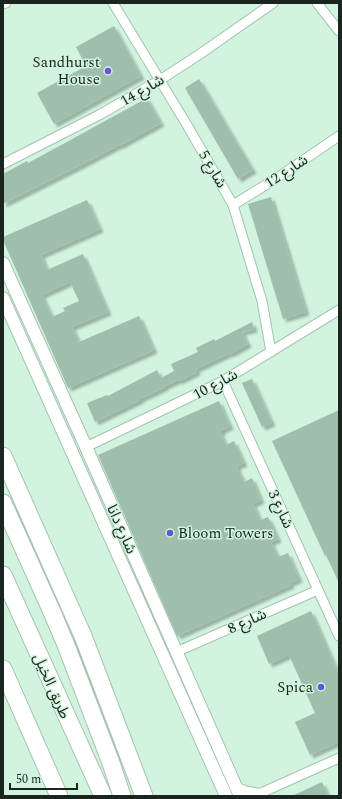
<svg xmlns="http://www.w3.org/2000/svg" width="342" height="799" font-family="Spectral,'Noto Sans Arabic',serif">
<style>
.building{fill:#9fbeab;fill-rule:evenodd;filter:url(#shadow)}
.lines{fill:none;stroke-linecap:round;stroke-linejoin:round}
.minor-casing{stroke:#a3c3af;stroke-width:11}
.tertiary-casing{stroke:#a3c3af;stroke-width:14}
.motorway-casing{stroke:#a3c3af;stroke-width:19}
.minor{stroke:#fff;stroke-width:9}
.tertiary{stroke:#fff;stroke-width:12}
.motorway{stroke:#fff;stroke-width:17}
.poi-dot{fill:#6259d1;stroke:#d2f3de;stroke-width:1.5}
.labels{text-anchor:middle;stroke-width:3;stroke-linejoin:round;paint-order:stroke}
.poi-label{font-size:15px;fill:#19251e;stroke:#d2f3de;text-anchor:end}
.street-label{font-size:15px;fill:#19251e;stroke:#d2f3de}
</style>
<defs>
<filter id="shadow"><feDropShadow dx="3.5" dy="3.5" stdDeviation="1" flood-color="#0004"/></filter>
</defs>
<rect width="100%" height="100%" fill="#d2f3de"/>
<path class="building" d="M 114,26 L 141,76 L 54,124 L 37,93 L 86,66 L 76,47 Z
M 199,79 L 253,170 L 238,179 L 185,88 Z
M 147,98 L 161,123 L 119,146 L 119,145 L 81,165 L 3,204 L 3,174 L 27,161 L 28,163 L 63,144 Z
M 271,197 L 306,312 L 283,319 L 248,204 Z
M 87,200 L 100,229 L 41,255 L 47,270 L 83,254 L 108,312 L 72,327 L 79,342 L 139,316 L 154,350 L 68,388 L 3,240 L 3,237 ZM 70,282 L 79,301 L 63,308 L 65,311 L 52,317 L 42,295 Z
M 252,322 L 254,329 L 242,332 L 248,344 L 230,354 L 230,353 L 196,369 L 197,372 L 179,381 L 178,380 L 165,386 L 165,387 L 140,399 L 140,400 L 95,422 L 87,403 L 107,395 L 108,396 L 157,370 L 161,378 L 174,371 L 171,364 L 198,352 L 196,348 L 214,339 L 215,341 Z
M 252,379 L 272,423 L 262,427 L 242,383 Z
M 219,401 L 230,426 L 222,430 L 222,432 L 220,432 L 226,445 L 234,441 L 244,463 L 237,466 L 238,470 L 244,482 L 252,478 L 261,500 L 253,504 L 259,517 L 260,516 L 261,520 L 268,517 L 278,539 L 271,542 L 277,555 L 278,555 L 278,557 L 288,553 L 299,579 L 290,583 L 291,585 L 177,636 L 98,455 Z
M 339,410 L 339,583 L 326,555 L 325,556 L 272,441 Z
M 311,611 L 339,675 L 339,742 L 310,755 L 295,722 L 315,713 L 289,655 L 269,664 L 257,636 Z
M 322,782 L 328,796 L 292,796 Z"/>
<g class="lines">
<defs>
<path id="minor" d="M 113,3 L 187,125 L 233,205 L 262,301 L 271,352
M 317,3 L 339,31
M 3,4 L 6,3
M 3,164 L 101,114 L 160,80 L 200,54 L 273,3
M 233,205 L 277,178 L 339,136
M 223,381 L 339,636
M 86,447 L 223,381 L 339,310
M 176,652 L 318,590
M 236,787 C 245,791 252,793 261,793 L 339,758"/>
<path id="tertiary" d="M 3,263 L 86,447 L 240,796
M 3,298 L 226,796"/>
<path id="motorway" d="M 3,456 L 83,636 L 144,796
M 3,503 L 52,612 L 66,645 L 111,763 L 122,796
M 3,575 L 103,796
M 3,669 L 59,796"/>
</defs>
<use href="#minor" class="minor-casing"/>
<use href="#tertiary" class="tertiary-casing"/>
<use href="#motorway" class="motorway-casing"/>
<use href="#minor" class="minor"/>
<use href="#tertiary" class="tertiary"/>
<use href="#motorway" class="motorway"/>
</g>
<g class="poi-dot">
<circle cx="108" cy="71" r="4"/>
<circle cx="170" cy="533" r="4"/>
<circle cx="321" cy="687" r="4"/>
</g>
<g class="labels">
<g class="poi-label">
<text x="100" y="67">Sandhurst<tspan x="100" dy="17">House</tspan></text>
<text x="178" y="538" text-anchor="start">Bloom Towers</text>
<text x="313" y="692">Spica</text>
</g>
<g class="street-label">
<text transform="translate(142 90) rotate(-30)" y="5">شارع 14</text>
<text transform="translate(213 169) rotate(60)" y="5">شارع 5</text>
<text transform="translate(286 171) rotate(-33)" y="5">شارع 12</text>
<text transform="translate(215 384) rotate(-28)" y="5">شارع 10</text>
<text transform="translate(281 509) rotate(65)" y="5">شارع 3</text>
<text transform="translate(122 529) rotate(66)" y="5">شارع دانا</text>
<text transform="translate(247 621) rotate(-24)" y="5">شارع 8</text>
<text transform="translate(52 686) rotate(66)" y="5">طريق الخيل</text>
</g>
</g>
<rect width="342" height="799" fill="none" stroke="#19251e" stroke-width="8"/>
<path d="M10 783v6h67v-6" fill="none" stroke="#19251e" stroke-width="2"/>
<text x="16" y="783" font-size="12" fill="#19251e" stroke="#d2f3de" stroke-width="3" paint-order="stroke">50 m</text>
</svg>
